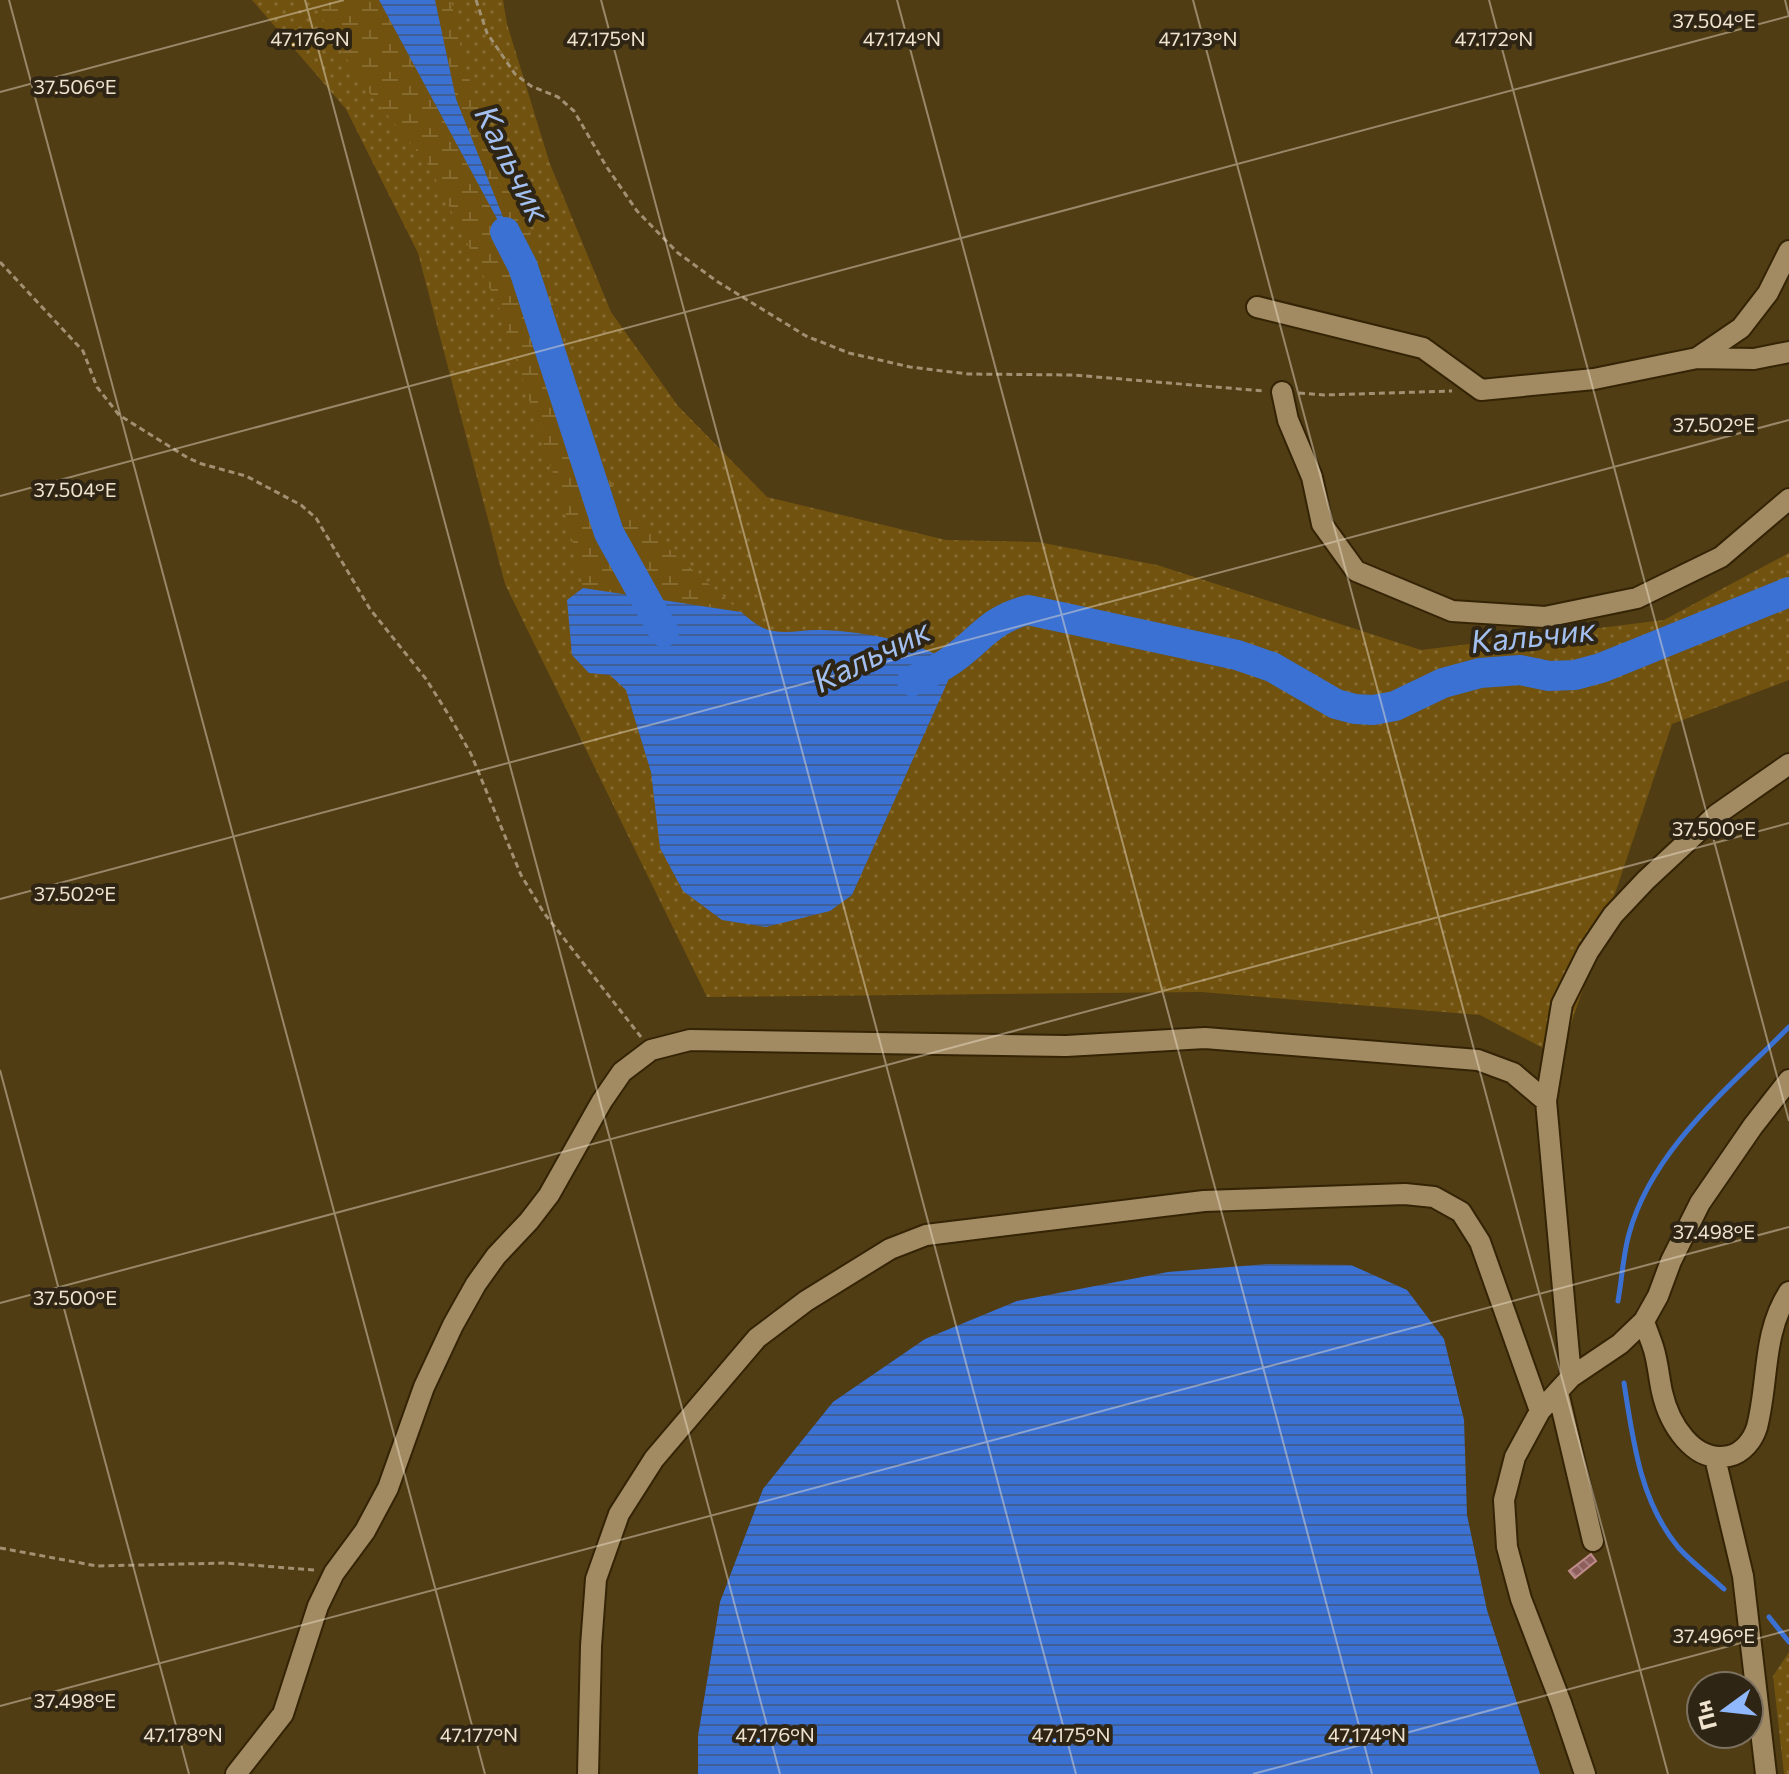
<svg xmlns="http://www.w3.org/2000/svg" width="1789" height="1774" font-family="Commissioner,sans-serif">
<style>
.grass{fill:url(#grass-dots)}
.wetland{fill:url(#wetland-marsh)}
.water{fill:url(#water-rules)}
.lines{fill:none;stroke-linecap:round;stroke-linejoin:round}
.stream{stroke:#3a71d3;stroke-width:5}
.river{stroke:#3a71d3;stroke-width:30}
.building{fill:url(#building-back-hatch);stroke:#be8b89;stroke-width:2}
.minor-casing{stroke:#342405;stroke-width:24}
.path{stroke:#a19071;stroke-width:3;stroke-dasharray:6 4;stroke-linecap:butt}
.minor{stroke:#a28b62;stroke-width:20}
.ticks{fill:none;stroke:#f0e3ce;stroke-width:2;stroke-opacity:0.45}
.labels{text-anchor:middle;stroke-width:8;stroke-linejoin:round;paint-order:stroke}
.water-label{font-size:32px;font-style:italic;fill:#a2bff0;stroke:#2f2515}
.ticks-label{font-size:20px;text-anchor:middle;fill:#f0e3ce;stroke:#2f2515;stroke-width:8;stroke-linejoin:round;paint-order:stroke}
</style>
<defs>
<pattern id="grass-dots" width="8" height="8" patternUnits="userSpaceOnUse" patternTransform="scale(2)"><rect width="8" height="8" fill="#71520f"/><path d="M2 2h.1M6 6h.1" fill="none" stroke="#866b31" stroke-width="1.8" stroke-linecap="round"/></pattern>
<pattern id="wetland-marsh" width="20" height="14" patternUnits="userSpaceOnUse" patternTransform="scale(2)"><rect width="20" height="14" fill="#71520f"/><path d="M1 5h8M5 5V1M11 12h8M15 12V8" fill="none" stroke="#866b31"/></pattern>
<pattern id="water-rules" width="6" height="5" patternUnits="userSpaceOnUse" patternTransform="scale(2)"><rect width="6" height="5" fill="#3a71d3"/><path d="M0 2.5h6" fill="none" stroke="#405f97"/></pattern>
<pattern id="building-back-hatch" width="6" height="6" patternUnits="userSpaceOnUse" patternTransform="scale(2)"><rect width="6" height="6" fill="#8f5f5e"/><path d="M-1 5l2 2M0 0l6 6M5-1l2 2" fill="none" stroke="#a47d7b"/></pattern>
</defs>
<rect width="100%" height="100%" fill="#513d14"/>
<path class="grass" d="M 252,0 L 503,0 L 507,24 L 550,164 L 611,312 L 678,406 L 767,497 L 946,540 L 1038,542 L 1157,565 L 1421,650 L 1664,620 L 1789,553 L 1789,680 L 1672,724 L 1560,1057 L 1480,1015 L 1201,992 L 707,997 L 505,584 L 418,253 L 346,109 Z
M 1789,1652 L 1789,1774 L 1784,1774 L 1773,1676 Z"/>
<path class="wetland" d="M 311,0 L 379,0 L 518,258 L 456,99 L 435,0 L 451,0 L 465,68 L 539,255 L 596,456 L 621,501 L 673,553 L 741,612 L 583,588 L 567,516 L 499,307 L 429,166 L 362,84 Z"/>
<path class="water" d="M 379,0 L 435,0 L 456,99 L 523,267 Z
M 583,588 L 741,612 C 747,617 754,623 761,627 C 779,636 798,630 817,630 C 851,630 923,640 949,663 L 948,681 L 852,895 L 830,911 L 766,927 L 722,920 L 683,891 L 660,848 L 651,772 L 626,690 L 610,675 L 589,673 L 572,655 L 567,600 Z
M 1267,1264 L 1351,1265 L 1407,1290 L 1444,1339 L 1464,1420 L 1467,1515 L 1487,1610 L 1540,1774 L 698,1774 L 698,1736 L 720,1602 L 763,1489 L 833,1402 L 925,1339 L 1017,1301 L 1168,1272 Z"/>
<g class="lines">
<path class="stream" d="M 1618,1301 C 1622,1279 1623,1255 1629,1234 C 1652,1149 1730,1087 1789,1027
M 1624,1383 C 1633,1440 1640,1501 1678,1547 C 1691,1562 1709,1575 1724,1589
M 1769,1617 L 1789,1642"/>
<path class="river" d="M 505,232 L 523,267 L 609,533 L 664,632
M 912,681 C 924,675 937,670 947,663 C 979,643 987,620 1028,610 L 1237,655 L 1272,667 L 1336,704 L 1355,709 L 1373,710 L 1395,706 L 1443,683 L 1480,673 L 1520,670 L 1549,676 L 1575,675 L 1601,668 L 1789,592"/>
</g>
<path class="building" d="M 1591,1554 L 1596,1561 L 1575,1578 L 1569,1571 Z"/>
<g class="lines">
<defs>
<path id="minor" d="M 1257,307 L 1423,348 L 1481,390 L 1594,379 L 1697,358 L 1741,328 L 1768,293 L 1789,251
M 1697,358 L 1754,359 L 1789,352
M 1282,392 L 1288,420 L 1312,477 L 1322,524 L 1356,571 L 1452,611 L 1545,617 L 1637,598 L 1721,557 L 1789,499
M 1644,1321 C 1647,1331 1651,1340 1654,1350 C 1658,1364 1659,1378 1662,1392 C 1669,1423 1693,1464 1729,1456 C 1743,1453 1753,1440 1757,1427 C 1769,1380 1762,1334 1789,1292
M 1571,1377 L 1546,1101 L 1562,1004 L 1588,952 L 1613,915 L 1646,880 L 1716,815 L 1789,764
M 1558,1392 L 1593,1541
M 1715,1458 L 1743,1576 L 1766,1774
M 236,1774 L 283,1714 L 318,1606 L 334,1573 L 365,1531 L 388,1488 L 424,1387 L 453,1325 L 476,1284 L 496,1256 L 529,1221 L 549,1195 L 602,1101 L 622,1072 L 651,1050 L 690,1040 L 1066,1046 L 1205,1038 L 1478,1060 L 1513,1073 L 1546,1101
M 588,1774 L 591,1646 L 596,1579 L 619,1514 L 654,1459 L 757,1338 L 806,1301 L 890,1249 L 926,1235 L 1204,1201 L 1405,1194 L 1434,1197 L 1461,1212 L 1480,1242 L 1540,1411
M 1585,1774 L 1561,1703 L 1521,1599 L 1507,1547 L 1504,1500 L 1515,1457 L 1540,1411 L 1571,1377 L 1620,1344 L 1644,1321 L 1658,1296 L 1671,1261 L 1700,1203 L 1753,1126 L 1789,1080"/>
</defs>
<use href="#minor" class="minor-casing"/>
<path class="path" d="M 476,0 L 487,33 L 515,74 L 531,86 L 558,97 L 574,111 L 606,166 L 637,211 L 678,253 L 718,282 L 806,336 L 849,353 L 910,367 L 968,374 L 1073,375 L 1264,391
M 0,262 L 83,351 L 97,387 L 119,415 L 188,458 L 202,464 L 246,476 L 301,505 L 316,518 L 370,609 L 426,679 L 450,717 L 471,754 L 521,875 L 544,913 L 641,1037
M 1299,393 L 1324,395 L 1452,391
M 0,1548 L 97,1566 L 225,1563 L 314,1570"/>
<use href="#minor" class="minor"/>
</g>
<path class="ticks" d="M 9,0 L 485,1774M 305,0 L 780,1774M 601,0 L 1076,1774M 897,0 L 1372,1774M 1193,0 L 1668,1774M 1489,0 L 1789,1121M 1785,0 L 1789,16M 0,92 L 344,0M 0,496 L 1789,16M 0,899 L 1789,420M 0,1070 L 189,1774M 0,1303 L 1789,823M 0,1706 L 1789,1227M 1253,1774 L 1789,1630"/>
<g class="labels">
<g class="water-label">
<text transform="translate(512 164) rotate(63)" y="11">Кальчик</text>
<text transform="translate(1533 636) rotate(-6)" y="11">Кальчик</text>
<text transform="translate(872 656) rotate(-26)" y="11">Кальчик</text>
</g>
</g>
<g class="ticks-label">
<text x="1714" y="28">37.504°E</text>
<text x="310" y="46">47.176°N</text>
<text x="606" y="46">47.175°N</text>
<text x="902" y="46">47.174°N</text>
<text x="1198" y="46">47.173°N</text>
<text x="1494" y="46">47.172°N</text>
<text x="75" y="94">37.506°E</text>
<text x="1714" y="432">37.502°E</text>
<text x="75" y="497">37.504°E</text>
<text x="1714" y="836">37.500°E</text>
<text x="75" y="901">37.502°E</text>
<text x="1714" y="1239">37.498°E</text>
<text x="75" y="1305">37.500°E</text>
<text x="1714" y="1643">37.496°E</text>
<text x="75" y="1708">37.498°E</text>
<text x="183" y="1742">47.178°N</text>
<text x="479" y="1742">47.177°N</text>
<text x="775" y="1742">47.176°N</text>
<text x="1071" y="1742">47.175°N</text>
<text x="1367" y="1742">47.174°N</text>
</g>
<g transform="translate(1725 1710) rotate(255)"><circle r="38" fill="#2f2515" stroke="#7c715f" stroke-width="2"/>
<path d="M0-6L14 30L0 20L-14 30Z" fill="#90b8fd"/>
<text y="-12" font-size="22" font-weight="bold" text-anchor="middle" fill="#f0e3ce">Пн</text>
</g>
</svg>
